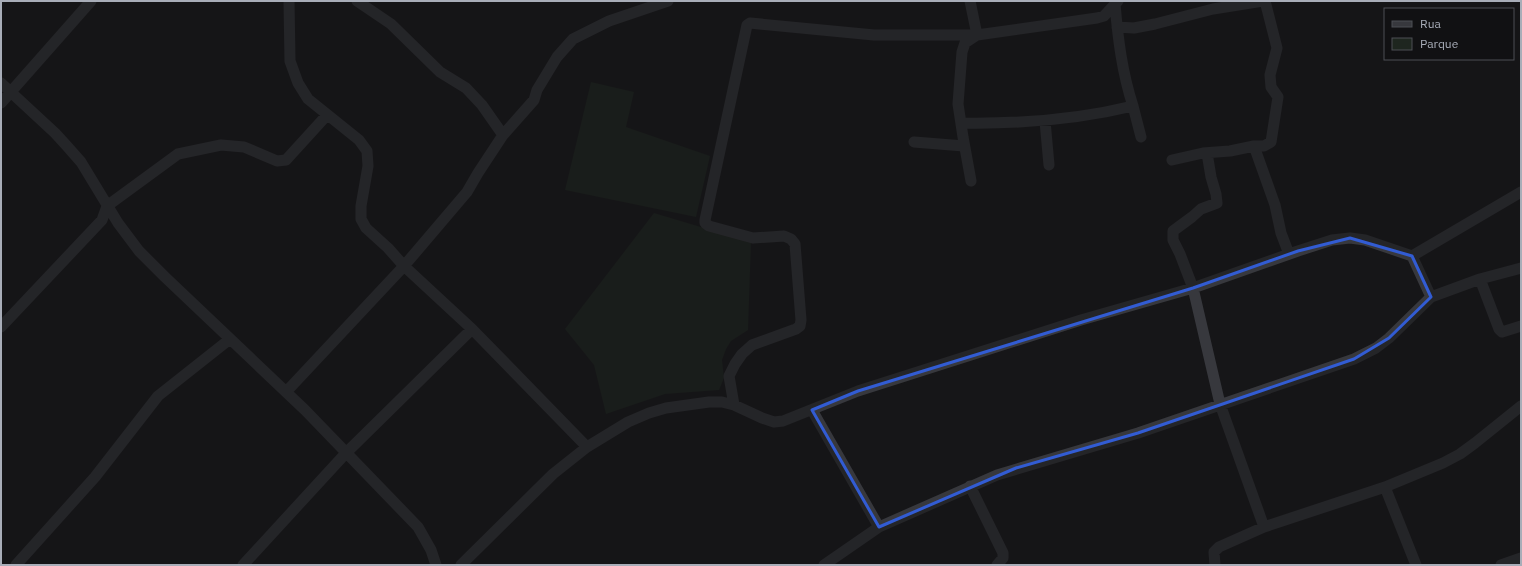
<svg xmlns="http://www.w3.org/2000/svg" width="1522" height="566" font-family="'IBM Plex Sans',sans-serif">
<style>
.green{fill:#1e261f}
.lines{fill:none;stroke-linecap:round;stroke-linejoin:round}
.minor{stroke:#37383d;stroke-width:11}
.marked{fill:none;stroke:#325cd3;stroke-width:3;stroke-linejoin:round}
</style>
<rect width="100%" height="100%" fill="#161618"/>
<path class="green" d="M 591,82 L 634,92 L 626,127 L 710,156 L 696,217 L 565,190 Z
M 654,213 L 751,242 L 748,330 L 731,341 L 726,349 L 722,360 L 724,378 L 719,390 L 665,394 L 606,414 L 594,365 L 565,329 Z"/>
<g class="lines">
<path class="minor" d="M 289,1 L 290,61 L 298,83 L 308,99 L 359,140 L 367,151 L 368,166 L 361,206 L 361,219 L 366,228 L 388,248 L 404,266 L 472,329 L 587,447
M 357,1 L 391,24 L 440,72 L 466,88 L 482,105 L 503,135
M 970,1 L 977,35
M 1265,1 L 1277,48 L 1270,75 L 1271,87 L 1278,97 L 1271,142 L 1264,146 L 1254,146 L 1275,205 L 1281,233 L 1289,254
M 1117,27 L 1134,28 L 1155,24 L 1213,9 L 1263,1
M 1,83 L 55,133 L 66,145 L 81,162 L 118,223 L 139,251 L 165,277 L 305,410 L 418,527 L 431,550 L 436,565
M 1,103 L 91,1
M 1133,106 L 1141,137
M 1045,121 L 1049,165
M 961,123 C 1020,124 1076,120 1133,106 C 1122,72 1118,39 1115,4
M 914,142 L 964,146
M 1207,153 L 1211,177 L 1216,194 L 1217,203 L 1201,209 L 1192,217 L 1173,231 L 1173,240 L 1180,254 L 1193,288 L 1220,404 L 1264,527
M 1172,160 L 1203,153 L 1230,151 L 1254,146
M 971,181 L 963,137 L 958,104 L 962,52 L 965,43 L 977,35
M 1412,256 L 1521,192
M 1480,279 L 1499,329 L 1502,332 L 1521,326
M 1,327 L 102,220 L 107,206 L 178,154 L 221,145 L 244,147 L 277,161 L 286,160 L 327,115
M 286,392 L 404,266 L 467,192 L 478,173 L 503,135 L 534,100 L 537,90 L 557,57 L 573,39 L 609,21 L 668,1
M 734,405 L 729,376 L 735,364 L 742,354 L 752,345 L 796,329 L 800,326 L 801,320 L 795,244 L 791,239 L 784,236 L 753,238 L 709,226 L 705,223 L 705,220 L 747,25 L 750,23 L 874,35 L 977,35 L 1097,18 L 1104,16 L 1118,1
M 812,410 L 879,527
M 970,486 L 1003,553 L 1003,558 L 997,565
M 1385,487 L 1416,565
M 16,565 L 95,477 L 158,396 L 230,339
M 243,565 L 346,453 L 472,329
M 461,565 L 553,474 L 587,447 L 628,422 L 649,413 L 666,408 L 709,402 L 722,402 L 734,405 L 762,418 L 774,422 L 783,421 L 858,391 L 1081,320 L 1193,288 L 1298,251 L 1332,240 L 1350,238 L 1365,240 L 1412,256 L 1431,297
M 824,565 L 879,527 L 997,475 L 1138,433 L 1354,359 L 1376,348 L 1389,338 L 1431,297 L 1480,279 L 1521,268
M 1215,565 L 1214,552 L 1219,547 L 1264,527 L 1385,487 L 1443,463 L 1460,454 L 1475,443 L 1521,406
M 1501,565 L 1521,558"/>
</g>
<path d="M0 0H1522V566H0ZM 1350,238 L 1412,256 L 1431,297 L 1389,338 L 1354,359 L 1138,433 L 1016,468 L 879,527 L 812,410 L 858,391 L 1193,288 L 1298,251 Z" fill="#161618" fill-opacity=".55" fill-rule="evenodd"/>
<path class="marked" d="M 1350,238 L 1412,256 L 1431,297 L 1389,338 L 1354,359 L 1138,433 L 1016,468 L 879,527 L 812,410 L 858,391 L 1193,288 L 1298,251 Z"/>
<rect width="1522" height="566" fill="none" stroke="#a8adb8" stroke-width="4"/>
<rect x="1384" y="8" width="130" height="52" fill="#111113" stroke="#4d4f55"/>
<rect x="1392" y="21" width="20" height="6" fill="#37383d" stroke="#4d4f55"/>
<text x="1420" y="28" font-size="12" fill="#a8adb8">Rua</text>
<rect x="1392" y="38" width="20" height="12" fill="#1e261f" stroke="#4d4f55"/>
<text x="1420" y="48" font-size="12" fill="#a8adb8">Parque</text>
</svg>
